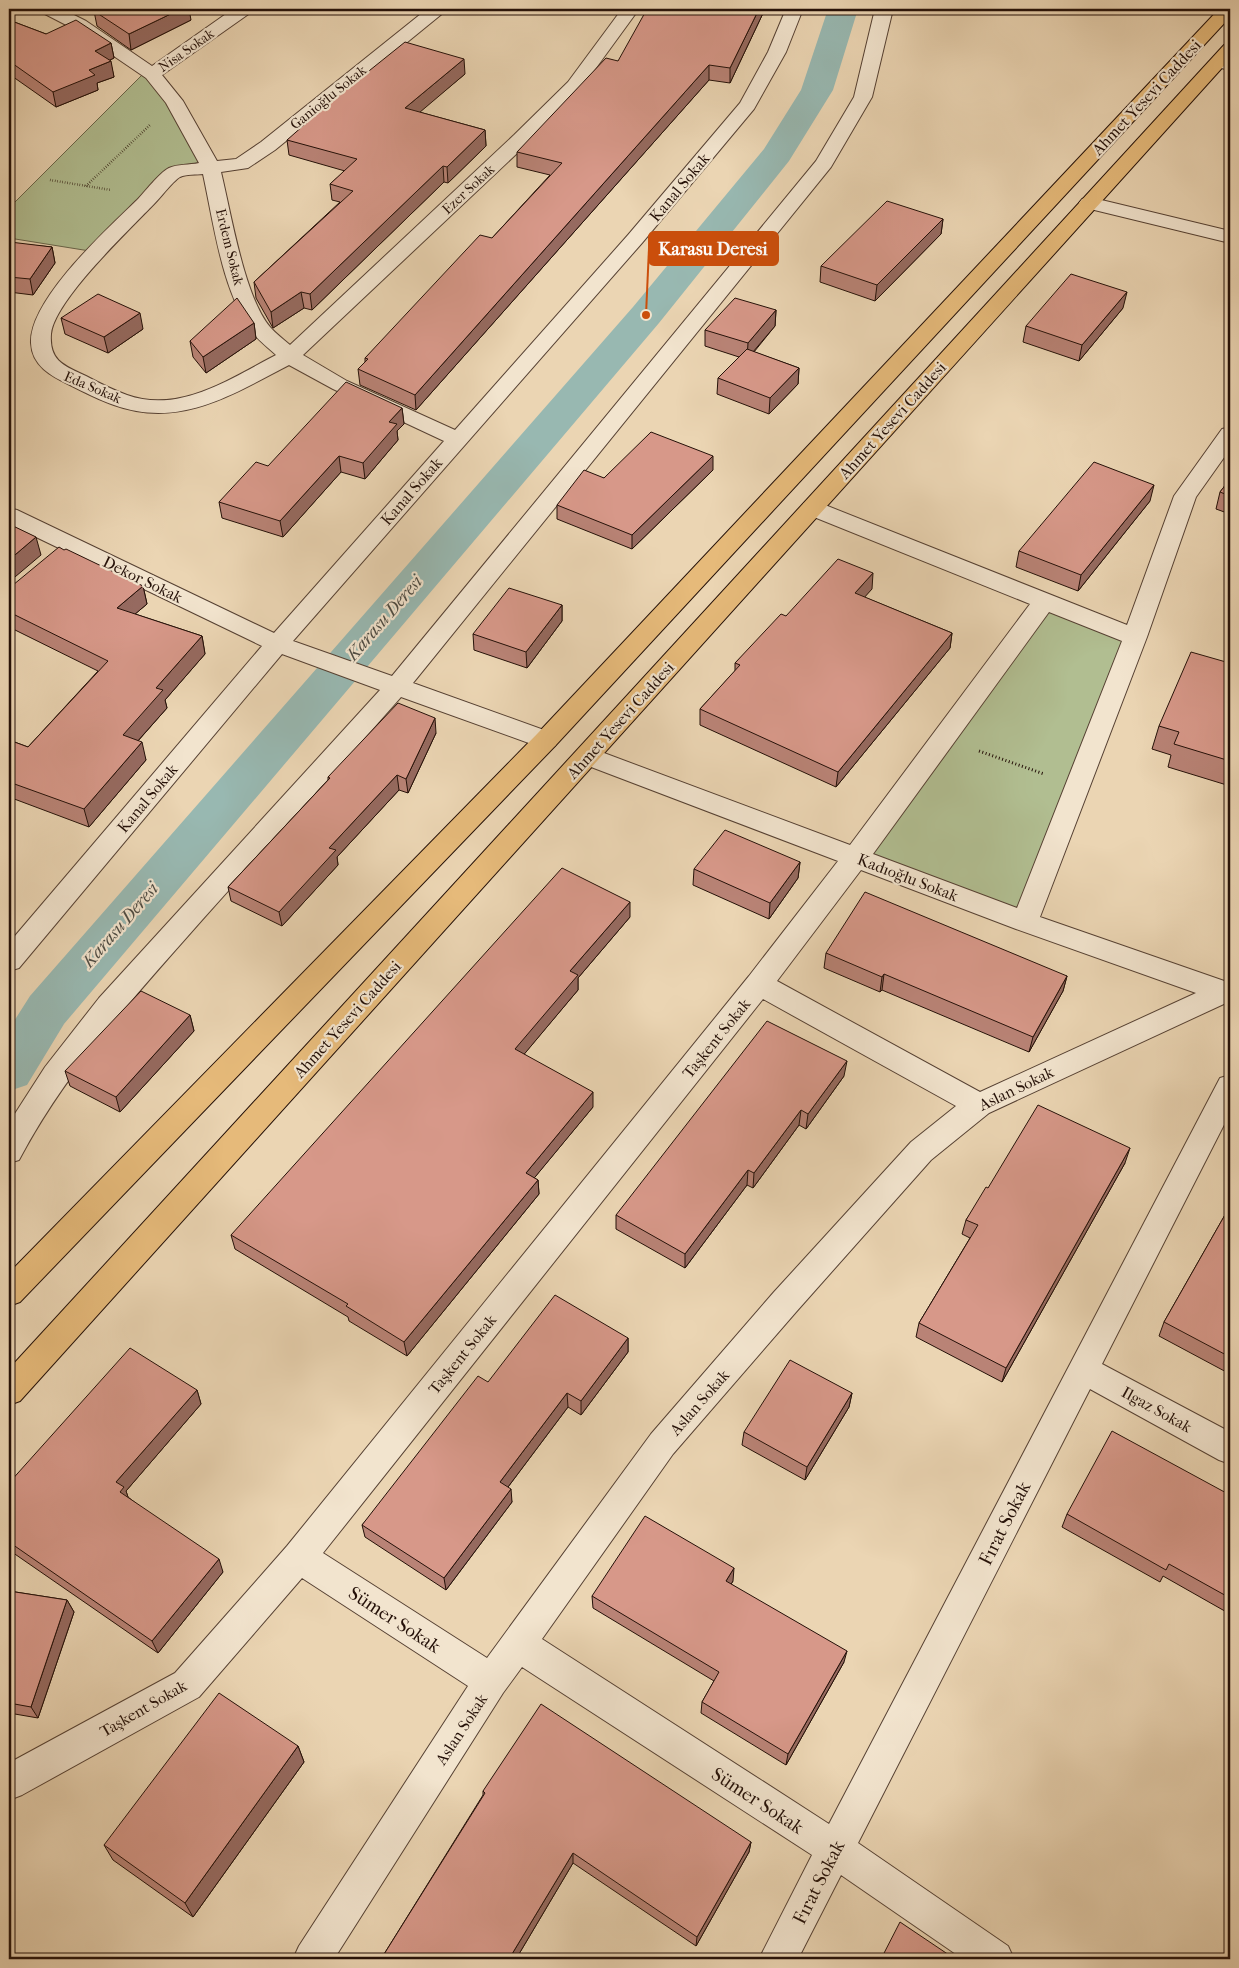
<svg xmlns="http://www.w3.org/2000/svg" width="1239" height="1968" font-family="'IM FELL French Canon',serif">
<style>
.green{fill:#b1be91;stroke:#6a674c}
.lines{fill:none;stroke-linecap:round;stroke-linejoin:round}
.canal{fill:#98b8b1;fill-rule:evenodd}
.lane-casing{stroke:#564133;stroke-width:2}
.street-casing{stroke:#564133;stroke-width:2}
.highway-casing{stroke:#241008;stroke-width:2}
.path-far1{stroke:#241008;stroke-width:2.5;stroke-dasharray:0.5 2;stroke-linecap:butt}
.path{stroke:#241008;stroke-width:3;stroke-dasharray:1 2.5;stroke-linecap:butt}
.lane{fill:#f2e4ce;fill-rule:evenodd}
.street{fill:#f2e4ce;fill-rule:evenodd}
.highway{fill:#e6ba7a;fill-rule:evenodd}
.wall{fill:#b98376;stroke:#241008}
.shaded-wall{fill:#966a60;stroke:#241008}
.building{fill:#d79889;stroke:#241008}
.labels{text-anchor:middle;stroke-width:4.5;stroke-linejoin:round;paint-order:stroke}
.far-street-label{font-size:14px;fill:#241008;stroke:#f2e4ce}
.street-label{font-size:16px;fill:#241008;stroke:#f2e4ce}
.water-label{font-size:18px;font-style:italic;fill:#4d4b43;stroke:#f2e4ce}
.near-street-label{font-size:19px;fill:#241008;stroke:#f2e4ce}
.leader{fill:none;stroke:#cb4e0b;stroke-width:2}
.callout-dot{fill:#cb4e0b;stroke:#f2e4ce;stroke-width:2}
.callout{fill:#cb4e0b;stroke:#cb4e0b;stroke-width:2}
.callout-label{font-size:18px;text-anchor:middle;font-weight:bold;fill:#fff}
</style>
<rect width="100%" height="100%" fill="#ebd5b3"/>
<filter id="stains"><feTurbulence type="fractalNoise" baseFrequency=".004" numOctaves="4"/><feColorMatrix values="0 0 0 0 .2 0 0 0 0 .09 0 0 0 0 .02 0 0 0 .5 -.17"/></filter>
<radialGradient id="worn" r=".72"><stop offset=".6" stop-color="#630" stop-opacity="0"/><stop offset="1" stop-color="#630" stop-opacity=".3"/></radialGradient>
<path class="green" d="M 147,70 L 211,168 L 175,172 L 96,252 L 9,238 L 9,208 Z
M 1045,601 L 1135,637 L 1025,922 L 856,857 Z"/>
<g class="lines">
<path class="canal" d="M 828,9 L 858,9 L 833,90 L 789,161 L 659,323 L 64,1024 L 27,1085 L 9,1091 L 9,1029 L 30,996 L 633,307 L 764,149 L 801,90 Z"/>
<defs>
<path id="lane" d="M 1217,59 L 1230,62 L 1230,70 L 1212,66 L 1211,63 Z"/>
<path id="street" d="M 40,9 L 62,9 L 86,21 L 152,66 L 233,9 L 252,9 L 250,13 L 162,75 L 183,101 L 217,161 L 236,159 L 261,142 L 427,9 L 445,9 L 443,13 L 275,150 L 248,168 L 221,172 C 231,213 244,296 270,327 C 275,333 283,339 290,345 L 514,135 L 568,82 L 622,9 L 639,9 L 580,90 L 528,143 L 303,355 L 347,381 L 455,430 L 628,235 L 740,103 L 768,52 L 786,9 L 803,9 L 786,52 L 754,109 L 642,243 L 293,641 L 392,676 L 816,161 L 854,97 L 875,9 L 893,9 L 872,97 L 831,167 L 413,683 L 555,734 L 558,740 L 555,746 L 546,749 L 537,746 L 401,697 C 335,772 268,846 202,920 C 135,996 67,1069 19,1160 L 9,1163 L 9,1123 L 45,1067 L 99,998 L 380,690 L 282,654 L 19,968 L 9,971 L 9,943 L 262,646 L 9,524 L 9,508 L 17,510 L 274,633 L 444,441 L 333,389 L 289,365 C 233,394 180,429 114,405 C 99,400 84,392 70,385 C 51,376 32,366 31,343 C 29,300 106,230 137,200 C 145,192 159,173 169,168 C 177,164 190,165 199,163 L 166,103 L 146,78 L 74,29 L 43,13 ZM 203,174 C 214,224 222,294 254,334 C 260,342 269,348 276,355 C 231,378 180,414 127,395 C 113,390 99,383 86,376 C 64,366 49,361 51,334 C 54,301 129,230 154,204 C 161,197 173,181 180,177 C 186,174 197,175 203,174 Z
M 1089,197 L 1230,231 L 1230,243 L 1082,207 L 1079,203 L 1082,199 Z
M 1230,427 L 1230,449 L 1196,497 L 1147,637 L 1040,917 L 1230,983 L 1230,1005 L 1226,1003 L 989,1113 L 931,1160 L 796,1312 L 673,1454 L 542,1639 L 829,1824 L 1220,1078 L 1230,1075 L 1230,1113 L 1102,1364 L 1230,1432 L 1230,1464 L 1219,1460 L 1090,1389 L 858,1843 L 1008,1946 L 1014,1959 L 963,1959 L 841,1875 L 798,1959 L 759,1959 L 812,1855 L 522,1667 L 503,1693 L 334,1959 L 293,1959 L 299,1946 L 468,1686 L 302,1578 L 199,1697 L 22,1795 L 9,1800 L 9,1763 L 175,1673 L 287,1546 L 749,976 L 838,861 L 578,762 L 574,756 L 578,750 L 587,747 L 596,750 L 850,845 L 1030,604 L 804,513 L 801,508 L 804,503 L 812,501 L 820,503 L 1127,625 L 1174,496 L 1222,429 ZM 1049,612 L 1122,641 L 1017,908 L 873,854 ZM 861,870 L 1016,929 L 1196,993 L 980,1092 L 777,981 ZM 763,999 L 956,1106 L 911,1142 L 774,1292 L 651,1434 L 487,1658 L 323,1553 Z"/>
<path id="highway" d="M 1219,9 L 1230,9 L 1230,17 L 555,746 L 20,1302 L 9,1306 L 9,1273 L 537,734 Z
M 1230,44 L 1230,59 L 20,1401 L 9,1405 L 9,1369 L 1224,45 Z"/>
</defs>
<use href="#lane" class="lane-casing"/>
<use href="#street" class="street-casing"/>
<use href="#highway" class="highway-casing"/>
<path class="path-far1" d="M 50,180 L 111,190
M 86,186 L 151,124"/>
<path class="path" d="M 979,751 L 1044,774"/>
<use href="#lane" class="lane"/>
<use href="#street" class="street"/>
<use href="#highway" class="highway"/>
</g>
<path class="wall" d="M 500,9 L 527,9 L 520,14 Z
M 765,9 L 730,83 L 709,80 L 416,410 L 360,385 L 358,369 L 365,362 L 365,358 L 492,238 L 550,175 L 517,167 L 517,152 L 618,61 Z
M 94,11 L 191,20 L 131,50 L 97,26 Z
M 9,20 L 46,34 L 111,43 L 114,58 L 110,60 L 114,77 L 97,83 L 98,90 L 56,107 L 9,74 Z
M 465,74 L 419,112 L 485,130 L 486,146 L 448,183 L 444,182 L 312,310 L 304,308 L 273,328 L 256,298 L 254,282 L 340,202 L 332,200 L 330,184 L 345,171 L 289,155 L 287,140 Z
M 943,219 L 941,234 L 875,301 L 820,282 L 821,266 Z
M 9,243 L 52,247 L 55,263 L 33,295 L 9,292 Z
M 1123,308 L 1079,361 L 1023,342 L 1026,326 Z
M 776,310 L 775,326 L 754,352 L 799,368 L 798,384 L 769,414 L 717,394 L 718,378 L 739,357 L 705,346 L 705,330 Z
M 61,318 L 143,329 L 108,353 L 65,334 Z
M 254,323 L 256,339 L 206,373 L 193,357 L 190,341 Z
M 402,408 L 404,424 L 397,431 L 398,440 L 365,479 L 341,472 L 283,537 L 222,518 L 219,502 L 268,466 Z
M 713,470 L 632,549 L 557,519 L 557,505 L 604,478 Z
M 1230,479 L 1230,514 L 1216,509 L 1220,492 Z
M 1150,501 L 1078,591 L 1016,567 L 1019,551 Z
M 9,586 L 143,586 L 147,604 L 135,614 L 202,636 L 205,654 L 165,700 L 167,708 L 138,741 L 146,760 L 89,827 L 9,797 L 9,740 L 28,747 L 98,671 L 9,627 Z
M 872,589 L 864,597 L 952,633 L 950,648 L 836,787 L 700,725 L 700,709 L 735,671 L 735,663 L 786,616 Z
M 562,605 L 562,621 L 527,668 L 474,650 L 473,634 Z
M 1230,652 L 1230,786 L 1168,767 L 1171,755 L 1152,749 L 1159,726 L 1226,662 Z
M 436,733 L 408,793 L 399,790 L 337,857 L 338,865 L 282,926 L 231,901 L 228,887 L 328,780 L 328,777 Z
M 800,862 L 798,878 L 769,919 L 693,885 L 694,869 Z
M 630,917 L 578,978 L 578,990 L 524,1054 L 593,1107 L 534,1178 L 538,1180 L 539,1194 L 407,1356 L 349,1321 L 348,1317 L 235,1249 L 231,1235 Z
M 826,953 L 1067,976 L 1063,991 L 1029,1052 L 882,990 L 880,992 L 824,968 Z
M 190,1015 L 194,1031 L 120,1112 L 70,1086 L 65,1071 Z
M 844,1076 L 806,1129 L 799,1125 L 753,1188 L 747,1185 L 685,1268 L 616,1229 L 616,1215 Z
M 1125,1163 L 1002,1382 L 916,1337 L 919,1323 L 970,1238 L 962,1234 L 966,1220 L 988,1188 Z
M 1230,1206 L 1230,1374 L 1159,1336 L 1164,1322 Z
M 628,1338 L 628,1352 L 581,1415 L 568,1407 L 508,1487 L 512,1502 L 446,1590 L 365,1537 L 362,1525 L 488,1382 Z
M 197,1390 L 201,1404 L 126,1491 L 128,1497 L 223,1572 L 158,1653 L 9,1550 L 9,1483 Z
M 852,1393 L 849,1407 L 805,1480 L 742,1445 L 744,1432 Z
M 1230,1495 L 1230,1614 L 1163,1576 L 1160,1582 L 1062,1527 L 1067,1514 Z
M 733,1581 L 731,1584 L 844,1662 L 786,1765 L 701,1713 L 702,1702 L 714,1681 L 593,1608 L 592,1596 Z
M 9,1591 L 67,1600 L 74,1612 L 38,1718 L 9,1713 Z
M 298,1746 L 304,1762 L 193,1917 L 113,1860 L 104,1845 Z
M 483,1791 L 751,1842 L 749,1852 L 696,1946 L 573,1863 L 516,1959 L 381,1959 L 483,1795 Z"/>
<path class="shaded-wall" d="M 181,9 L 189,9 L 191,20 L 131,50 L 129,34 Z
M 520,9 L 527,9 L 520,14 Z
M 759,9 L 765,9 L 730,83 L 730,68 Z
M 111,43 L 114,58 L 98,66 L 95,51 Z
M 464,59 L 465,74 L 406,124 L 405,108 Z
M 111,61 L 114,77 L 97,83 L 98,90 L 56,107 L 53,92 L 89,70 Z
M 709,65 L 709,80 L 416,410 L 415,395 Z
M 485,130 L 486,146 L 448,183 L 447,167 Z
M 443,166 L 444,182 L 312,310 L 310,294 Z
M 943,219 L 941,234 L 875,301 L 877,285 Z
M 52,247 L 55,263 L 33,295 L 30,279 Z
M 301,292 L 304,308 L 273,328 L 271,312 Z
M 1127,292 L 1123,308 L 1079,361 L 1082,345 Z
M 776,310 L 775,326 L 747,359 L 748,343 Z
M 140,313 L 143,329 L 108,353 L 104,337 Z
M 254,323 L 256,339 L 206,373 L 203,357 Z
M 799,368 L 798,384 L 769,414 L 770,398 Z
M 402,408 L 404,424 L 397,431 L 398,440 L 365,479 L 363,463 L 389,422 Z
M 339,456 L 341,472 L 283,537 L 280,521 Z
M 713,456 L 713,470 L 632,549 L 632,535 Z
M 1154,485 L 1150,501 L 1078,591 L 1081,575 Z
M 36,537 L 41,555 L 9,582 L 9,560 Z
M 873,573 L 872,589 L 854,609 L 855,593 Z
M 143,586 L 147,604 L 121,626 L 117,608 Z
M 562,605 L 562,621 L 527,668 L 526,652 Z
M 952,633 L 950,648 L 836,787 L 838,772 Z
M 202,636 L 205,654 L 165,700 L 167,708 L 127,753 L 123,735 L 156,688 Z
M 435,718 L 436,733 L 408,793 L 406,779 Z
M 142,742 L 146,760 L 89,827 L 84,809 Z
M 397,775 L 399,790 L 337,857 L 338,865 L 282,926 L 279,912 L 329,848 Z
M 800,862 L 798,878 L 769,919 L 770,903 Z
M 630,902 L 630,917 L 578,978 L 578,990 L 516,1064 L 515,1049 L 570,971 Z
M 884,974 L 882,990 L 880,992 L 882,977 Z
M 1067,976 L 1063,991 L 1029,1052 L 1033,1037 Z
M 190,1015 L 194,1031 L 120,1112 L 116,1097 Z
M 847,1061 L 844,1076 L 806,1129 L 808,1114 Z
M 593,1092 L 593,1107 L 526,1188 L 526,1173 Z
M 801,1110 L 799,1125 L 753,1188 L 754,1173 Z
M 1130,1148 L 1125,1163 L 1002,1382 L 1006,1368 Z
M 748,1170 L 747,1185 L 685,1268 L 685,1254 Z
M 538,1180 L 539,1194 L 407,1356 L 404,1342 Z
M 628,1338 L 628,1352 L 581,1415 L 581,1401 Z
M 197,1390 L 201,1404 L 126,1491 L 129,1500 L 126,1505 L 116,1482 Z
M 567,1393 L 568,1407 L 502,1495 L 500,1482 Z
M 852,1393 L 849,1407 L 805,1480 L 807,1467 Z
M 511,1489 L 512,1502 L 446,1590 L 444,1578 Z
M 219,1559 L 223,1572 L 158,1653 L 152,1641 Z
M 734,1568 L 733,1581 L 725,1594 L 726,1581 Z
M 67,1600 L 74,1612 L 38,1718 L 31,1707 Z
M 847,1651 L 844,1662 L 786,1765 L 788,1754 Z
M 298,1746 L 304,1762 L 193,1917 L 185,1903 Z
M 751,1842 L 749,1852 L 696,1946 L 697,1937 Z
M 573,1853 L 573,1863 L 516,1959 L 509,1959 Z"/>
<path class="building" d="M 99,9 L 181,9 L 129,34 L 94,11 Z
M 647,9 L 759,9 L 730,68 L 709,65 L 415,395 L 358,369 L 368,359 L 365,358 L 480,235 L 492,238 L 562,163 L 517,152 L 606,58 L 618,61 Z
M 9,20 L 46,34 L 76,20 L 111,43 L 95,51 L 111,61 L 89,70 L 95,75 L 53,92 L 9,61 Z
M 405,42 L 464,59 L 405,108 L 485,130 L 447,167 L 443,166 L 310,294 L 301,292 L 271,312 L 254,282 L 353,191 L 330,184 L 357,159 L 287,140 L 329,103 Z
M 887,201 L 943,219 L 877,285 L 821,266 Z
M 10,242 L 52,247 L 30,279 L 9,277 L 9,243 Z
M 1071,274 L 1127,292 L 1082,345 L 1026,326 Z
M 98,294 L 140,313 L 104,337 L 61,318 Z
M 237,298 L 254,323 L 203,357 L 190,341 Z
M 735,298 L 776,310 L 748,343 L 705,330 Z
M 747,349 L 799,368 L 770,398 L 718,378 Z
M 346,382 L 402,408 L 389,422 L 397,424 L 363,463 L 339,456 L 280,521 L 219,502 L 256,462 L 268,466 Z
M 651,432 L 713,456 L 632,535 L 557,505 L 584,470 L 604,478 Z
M 1094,462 L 1154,485 L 1081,575 L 1019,551 Z
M 1230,479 L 1230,496 L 1220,492 Z
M 9,524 L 36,537 L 9,560 Z
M 59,547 L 64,550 L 66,549 L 143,586 L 117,608 L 202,636 L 156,688 L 163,690 L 123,735 L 142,742 L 84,809 L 9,782 L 9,740 L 28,747 L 108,661 L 9,612 L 9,586 L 13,585 Z
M 838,559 L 873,573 L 855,593 L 952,633 L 838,772 L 700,709 L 740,665 L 735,663 L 781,614 L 786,616 Z
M 509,588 L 562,605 L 526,652 L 473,634 Z
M 1191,652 L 1226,662 L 1230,652 L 1230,761 L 1174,744 L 1179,732 L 1159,726 Z
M 398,703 L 435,718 L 406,779 L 397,775 L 329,848 L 336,850 L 279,912 L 228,887 L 330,778 L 328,777 Z
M 725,830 L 800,862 L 770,903 L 694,869 Z
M 562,868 L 630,902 L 570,971 L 578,975 L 515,1049 L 593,1092 L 526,1173 L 538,1180 L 404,1342 L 346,1306 L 348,1304 L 231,1235 Z
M 865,892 L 1067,976 L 1033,1037 L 884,974 L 882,977 L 826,953 Z
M 141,991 L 190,1015 L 116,1097 L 65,1071 Z
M 767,1021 L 847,1061 L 808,1114 L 801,1110 L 754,1173 L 748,1170 L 685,1254 L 616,1215 Z
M 1038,1105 L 1130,1148 L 1006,1368 L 919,1323 L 978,1225 L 966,1220 L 986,1187 L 988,1188 Z
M 1230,1206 L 1230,1357 L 1164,1322 Z
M 555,1295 L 628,1338 L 581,1401 L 567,1393 L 500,1482 L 511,1489 L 444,1578 L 362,1525 L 478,1376 L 488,1382 Z
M 130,1348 L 197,1390 L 116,1482 L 124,1487 L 120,1492 L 219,1559 L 152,1641 L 9,1542 L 9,1483 Z
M 790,1360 L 852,1393 L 807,1467 L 744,1432 Z
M 1112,1431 L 1230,1495 L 1230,1598 L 1169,1564 L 1166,1570 L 1067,1514 Z
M 645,1516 L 734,1568 L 726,1581 L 847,1651 L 788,1754 L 702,1702 L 719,1672 L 592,1596 Z
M 9,1591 L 67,1600 L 31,1707 L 9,1703 Z
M 219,1693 L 298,1746 L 185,1903 L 104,1845 Z
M 541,1704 L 751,1842 L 697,1937 L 573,1853 L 509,1959 L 381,1959 L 485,1793 L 483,1791 Z
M 900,1922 L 955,1959 L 881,1959 Z"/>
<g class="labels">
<g class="far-street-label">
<text transform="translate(186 50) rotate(-35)" y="5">Nisa Sokak</text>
<text transform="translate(328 97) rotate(-39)" y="5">Ganioğlu Sokak</text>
<text transform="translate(468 189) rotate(-43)" y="5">Ezer Sokak</text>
<text transform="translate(230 247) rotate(76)" y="5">Erdem Sokak</text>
<text transform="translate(93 387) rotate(23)" y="5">Eda Sokak</text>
</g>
<g class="street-label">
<text transform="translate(1146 97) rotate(-47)" y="6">Ahmet Yesevi Caddesi</text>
<text transform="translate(679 187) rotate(-50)" y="6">Kanal Sokak</text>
<text transform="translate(892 420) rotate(-48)" y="6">Ahmet Yesevi Caddesi</text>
<text transform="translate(411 491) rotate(-49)" y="6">Kanal Sokak</text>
<text transform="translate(143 579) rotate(26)" y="6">Dekor Sokak</text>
<text transform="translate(620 720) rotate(-48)" y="6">Ahmet Yesevi Caddesi</text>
<text transform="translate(147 798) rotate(-50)" y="6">Kanal Sokak</text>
<text transform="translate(908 877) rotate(21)" y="6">Kadıoğlu Sokak</text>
<text transform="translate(347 1019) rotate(-48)" y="6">Ahmet Yesevi Caddesi</text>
<text transform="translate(716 1038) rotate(-51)" y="6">Taşkent Sokak</text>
<text transform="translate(1016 1088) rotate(-26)" y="6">Aslan Sokak</text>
<text transform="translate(462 1354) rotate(-51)" y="6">Taşkent Sokak</text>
<text transform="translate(699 1402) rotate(-49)" y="6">Aslan Sokak</text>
<text transform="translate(1157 1409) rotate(29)" y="6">Ilgaz Sokak</text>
<text transform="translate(143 1708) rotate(-30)" y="6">Taşkent Sokak</text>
<text transform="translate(461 1729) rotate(-57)" y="6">Aslan Sokak</text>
</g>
<g class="water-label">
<text transform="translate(384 618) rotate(-49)" y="6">Karasu Deresi</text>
<text transform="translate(120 925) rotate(-49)" y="6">Karasu Deresi</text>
</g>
<g class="near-street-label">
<text transform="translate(1004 1523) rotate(-63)" y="7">Fırat Sokak</text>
<text transform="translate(395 1619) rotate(33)" y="7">Sümer Sokak</text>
<text transform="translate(758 1800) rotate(33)" y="7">Sümer Sokak</text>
<text transform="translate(818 1882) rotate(-63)" y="7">Fırat Sokak</text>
</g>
</g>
<path class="leader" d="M646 315L649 248"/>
<circle class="callout-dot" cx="646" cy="315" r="5"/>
<rect class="callout" x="649" y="232" width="129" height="33" rx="5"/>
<g class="callout-label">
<text x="713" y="255">Karasu Deresi</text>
</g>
<rect width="1239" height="1968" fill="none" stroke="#ebd5b3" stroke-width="30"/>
<rect x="10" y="10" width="1219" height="1948" fill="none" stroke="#241008" stroke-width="2.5"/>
<rect x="15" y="15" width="1209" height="1938" fill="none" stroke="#241008"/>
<rect width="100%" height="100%" filter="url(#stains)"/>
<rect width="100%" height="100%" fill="url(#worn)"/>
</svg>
